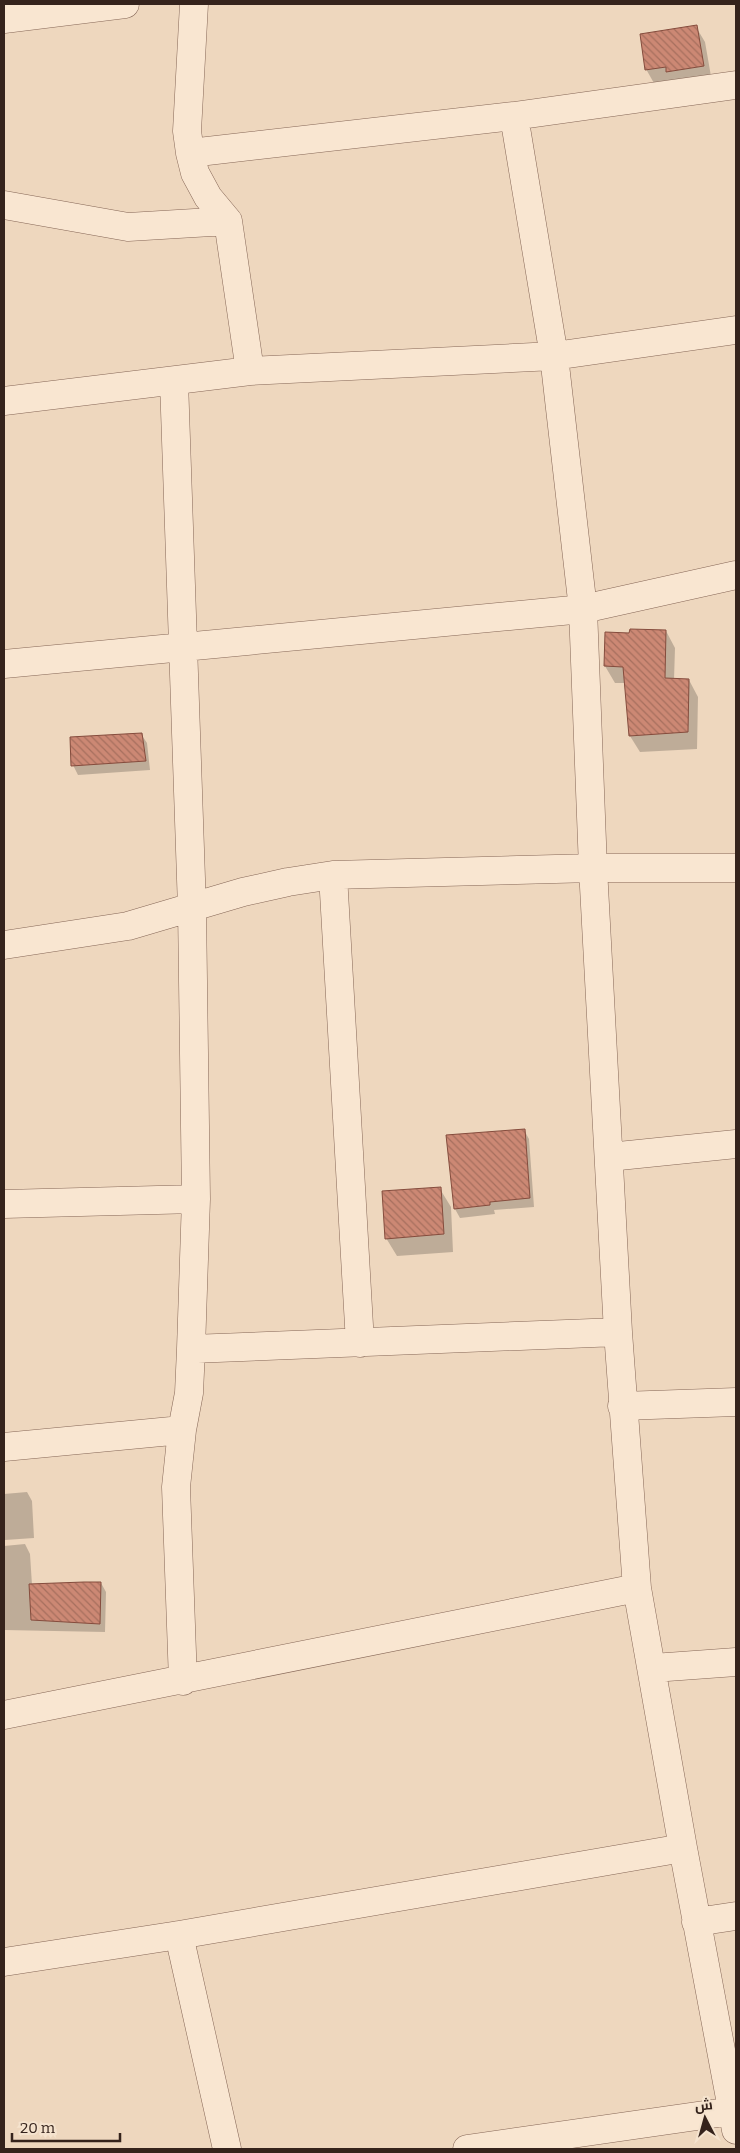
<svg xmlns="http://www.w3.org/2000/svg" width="740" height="2153" font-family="Bitter,Cairo,serif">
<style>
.shadow{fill:#0003}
.building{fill:url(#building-back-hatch);stroke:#854c3d}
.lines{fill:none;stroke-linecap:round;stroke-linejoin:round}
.minor-casing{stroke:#866757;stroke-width:29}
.minor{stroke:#f9e6d1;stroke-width:28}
</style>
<defs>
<pattern id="building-back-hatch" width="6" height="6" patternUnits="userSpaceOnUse" patternTransform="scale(1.25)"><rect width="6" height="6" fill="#cc8874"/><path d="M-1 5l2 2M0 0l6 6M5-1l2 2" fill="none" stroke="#a66f5e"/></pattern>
</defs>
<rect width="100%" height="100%" fill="#eed7be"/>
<path class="shadow" d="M 696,27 L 705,42 L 712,82 L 655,85 L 646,69 Z
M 666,631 L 675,648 L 674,680 L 689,680 L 698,697 L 697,749 L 640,752 L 630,736 L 626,683 L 615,683 L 605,666 L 631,634 Z
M 141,734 L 147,743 L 150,770 L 78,775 L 73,765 Z
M 524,1130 L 529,1139 L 534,1207 L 494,1210 L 495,1214 L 460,1218 L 455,1209 Z
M 440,1189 L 451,1207 L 453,1252 L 397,1256 L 386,1238 Z
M 27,1492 L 32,1501 L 34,1538 L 5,1540 L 4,1494 Z
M 25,1544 L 30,1554 L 32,1585 L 101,1583 L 106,1592 L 105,1632 L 4,1630 L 4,1546 Z"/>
<path class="building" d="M 697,25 L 704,66 L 666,72 L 666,67 L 645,70 L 640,34 Z
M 630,629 L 666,630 L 665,678 L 689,679 L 688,732 L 629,736 L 623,667 L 604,666 L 605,632 L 629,633 Z
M 142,733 L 146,761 L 71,766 L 70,737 Z
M 525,1129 L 530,1198 L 490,1202 L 490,1205 L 454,1209 L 446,1135 Z
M 441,1187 L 444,1234 L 385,1239 L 382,1191 Z
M 84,1582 L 101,1582 L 100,1624 L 31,1620 L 29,1584 Z"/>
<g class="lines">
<defs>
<path id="minor" d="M 194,4 L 187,131 L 190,153 L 195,173 L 208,197 L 228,221 L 250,371
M 4,19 L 125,4
M 514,116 L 554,356 L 583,609 L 593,868 L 618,1332 L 637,1588 L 683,1848 L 736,2130
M 190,153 L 514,116 L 736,85
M 4,205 L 128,227 L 228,221
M 174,381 L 192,908 L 196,1199 L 191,1349
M 4,401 L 250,371 L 554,356 L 736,330
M 4,664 L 583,609 L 736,575
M 333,875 L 360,1343
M 4,945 L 128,926 L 243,892 L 288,882 L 333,875 L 593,868 L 736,868
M 609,1157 L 736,1144
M 4,1204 L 196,1199
M 622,1406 L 736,1402
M 182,1430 L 176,1487 L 183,1681
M 4,1447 L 182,1430 L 189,1393 L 191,1349 L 618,1332
M 653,1668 L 736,1662
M 4,1715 L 637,1588
M 696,1922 L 736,1916
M 179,1935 L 227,2149
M 4,1962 L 179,1935 L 683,1848
M 467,2149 L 732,2111"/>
</defs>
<use href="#minor" class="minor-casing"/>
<use href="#minor" class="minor"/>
</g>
<rect width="740" height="2153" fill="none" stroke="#35231c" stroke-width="10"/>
<g transform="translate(705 2118) rotate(354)" stroke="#f5e3ce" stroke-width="4" paint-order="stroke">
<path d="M0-4L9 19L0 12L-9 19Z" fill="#35231c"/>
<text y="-8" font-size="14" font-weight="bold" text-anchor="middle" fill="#35231c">ش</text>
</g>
<path d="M12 2133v8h108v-8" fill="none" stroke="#35231c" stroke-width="2.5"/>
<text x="20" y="2133" font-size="15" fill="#35231c" stroke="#f5e3ce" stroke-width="4" paint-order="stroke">20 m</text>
</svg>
